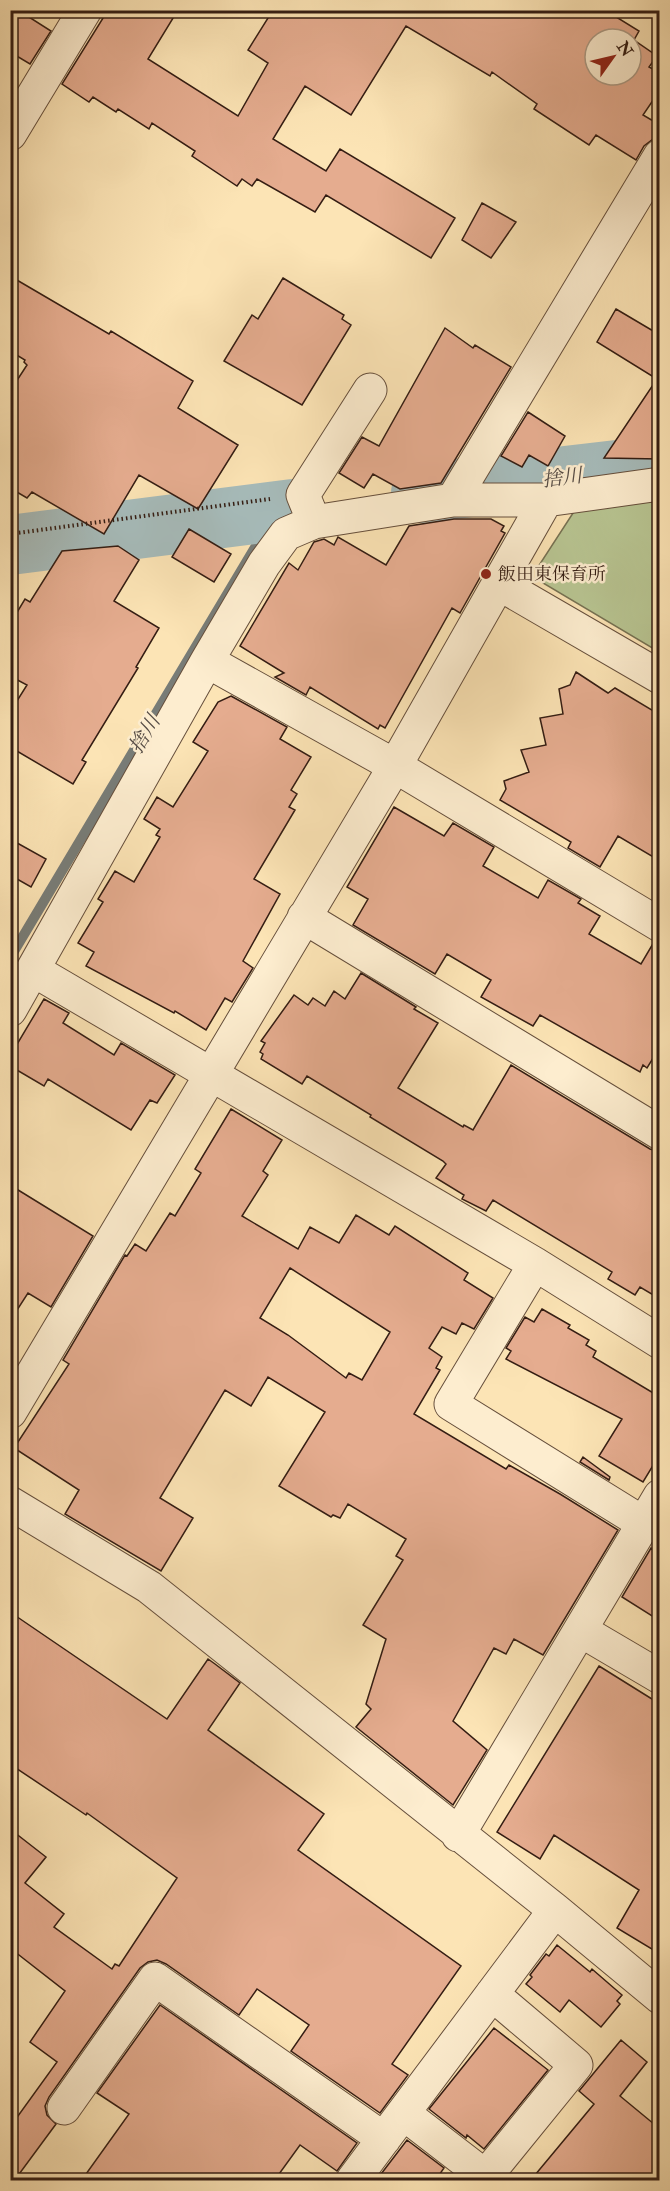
<svg xmlns="http://www.w3.org/2000/svg" width="670" height="2191" font-family="'IM FELL Double Pica','Noto Serif JP',serif">
<style>
.green{fill:#b8c592;stroke:#767152;stroke-width:1.5}
.lines{fill:none;stroke-linecap:round;stroke-linejoin:round}
.stream{stroke:#787c77;stroke-width:10}
.river{stroke:#a6bbba;stroke-width:60}
.building{fill:#e5ac8f;stroke:#341d13;stroke-width:1.5;fill-rule:evenodd}
.minor-casing{stroke:#664f3c;stroke-width:35}
.path{stroke:#341d13;stroke-width:4;stroke-dasharray:1.5 3;stroke-linecap:butt}
.minor{stroke:#fdedcf;stroke-width:33}
.poi-dot{fill:#8f2418;stroke:#fdedcf;stroke-width:2}
.labels{text-anchor:middle;stroke-width:5;stroke-linejoin:round;paint-order:stroke}
.poi-label{font-size:18px;fill:#341d13;stroke:#fdedcf;text-anchor:start}
.water-label{font-size:20px;font-style:italic;fill:#564c45;stroke:#fdedcf}
</style>
<rect width="100%" height="100%" fill="#fce4b5"/>
<filter id="stains"><feTurbulence type="fractalNoise" baseFrequency=".00333" numOctaves="4"/><feColorMatrix values="0 0 0 0 .2 0 0 0 0 .09 0 0 0 0 .02 0 0 0 .5 -.17"/></filter>
<radialGradient id="worn" r=".72"><stop offset=".6" stop-color="#630" stop-opacity="0"/><stop offset="1" stop-color="#630" stop-opacity=".3"/></radialGradient>
<path class="green" d="M 659,499 L 659,652 L 543,583 L 536,570 L 575,510 Z"/>
<g class="lines">
<path class="stream" d="M 10,958 L 260,539 L 282,512"/>
<path class="river" d="M 421,493 L 660,465
M 10,545 L 293,509"/>
</g>
<path class="building" d="M 10,10 L 18,10 L 51,31 L 30,64 L 10,52 Z
M 108,10 L 178,10 L 148,59 L 238,116 L 268,63 L 248,50 L 273,10 L 605,10 L 639,31 L 634,40 L 657,56 L 649,67 L 660,73 L 660,90 L 643,115 L 660,125 L 660,128 L 653,139 L 644,146 L 636,160 L 596,135 L 589,145 L 534,109 L 537,104 L 492,72 L 490,76 L 406,26 L 351,115 L 305,86 L 273,139 L 326,171 L 340,149 L 455,218 L 431,258 L 326,195 L 315,212 L 257,179 L 252,186 L 242,179 L 237,186 L 192,156 L 195,151 L 152,123 L 149,129 L 118,109 L 116,112 L 93,97 L 89,102 L 62,84 ZM 595,39 L 631,39 L 631,75 L 595,75 Z
M 482,203 L 516,222 L 491,258 L 462,240 Z
M 10,276 L 109,334 L 111,331 L 193,381 L 178,408 L 238,445 L 198,509 L 139,475 L 104,534 L 32,492 L 27,498 L 10,488 L 10,391 L 27,365 L 24,362 L 25,360 L 10,351 Z
M 283,278 L 344,315 L 342,319 L 351,325 L 302,405 L 224,361 L 252,315 L 258,319 Z
M 616,309 L 660,335 L 660,459 L 604,458 L 657,379 L 597,342 Z
M 445,328 L 473,348 L 475,345 L 511,367 L 441,483 L 400,489 L 373,474 L 364,488 L 339,473 L 362,437 L 379,446 Z
M 528,412 L 565,436 L 548,466 L 529,455 L 522,467 L 501,456 Z
M 454,519 L 491,519 L 504,526 L 501,531 L 505,533 L 460,613 L 452,608 L 385,728 L 380,725 L 378,729 L 310,687 L 306,695 L 275,677 L 284,673 L 240,646 L 289,563 L 298,570 L 314,542 L 324,539 L 334,545 L 338,537 L 386,565 L 409,526 Z
M 189,529 L 231,554 L 214,582 L 172,557 Z
M 118,546 L 139,560 L 114,601 L 159,628 L 136,667 L 138,668 L 82,760 L 86,762 L 73,784 L 10,747 L 10,712 L 27,685 L 10,676 L 10,624 L 25,599 L 30,602 L 62,551 Z
M 576,672 L 608,693 L 615,688 L 657,713 L 655,722 L 660,725 L 660,861 L 618,836 L 600,867 L 568,848 L 571,842 L 500,800 L 506,789 L 504,781 L 529,772 L 521,750 L 546,745 L 540,718 L 563,714 L 559,689 L 570,685 Z
M 231,696 L 287,727 L 280,739 L 311,757 L 291,790 L 297,794 L 289,807 L 295,810 L 254,879 L 280,894 L 243,961 L 253,968 L 232,1002 L 225,998 L 206,1030 L 175,1011 L 174,1013 L 86,966 L 94,952 L 78,943 L 103,902 L 98,899 L 115,871 L 134,882 L 160,837 L 156,835 L 160,829 L 144,819 L 157,797 L 173,807 L 208,751 L 193,742 L 218,702 Z
M 394,807 L 444,836 L 453,823 L 494,847 L 483,866 L 538,898 L 548,880 L 581,899 L 578,903 L 600,916 L 589,934 L 641,964 L 654,942 L 660,944 L 660,1047 L 647,1068 L 643,1065 L 640,1072 L 540,1015 L 533,1026 L 481,997 L 491,980 L 447,954 L 435,974 L 353,925 L 368,899 L 347,887 Z
M 10,839 L 46,859 L 31,887 L 10,875 Z
M 361,973 L 416,1007 L 414,1009 L 438,1023 L 398,1088 L 463,1127 L 464,1125 L 473,1130 L 511,1065 L 650,1149 L 660,1152 L 660,1299 L 640,1287 L 635,1295 L 608,1279 L 612,1272 L 493,1200 L 486,1211 L 462,1199 L 464,1195 L 436,1178 L 446,1164 L 443,1161 L 370,1117 L 371,1115 L 307,1076 L 302,1084 L 261,1059 L 263,1054 L 260,1052 L 265,1043 L 261,1041 L 294,995 L 308,1005 L 313,998 L 325,1006 L 334,991 L 345,999 Z
M 44,999 L 69,1013 L 63,1023 L 114,1055 L 121,1043 L 175,1075 L 157,1103 L 150,1100 L 131,1130 L 48,1079 L 44,1086 L 10,1066 L 10,1056 Z
M 231,1109 L 282,1140 L 263,1171 L 268,1175 L 242,1216 L 298,1249 L 310,1227 L 339,1243 L 356,1215 L 389,1235 L 395,1226 L 468,1273 L 464,1280 L 493,1298 L 474,1329 L 462,1323 L 456,1334 L 442,1327 L 429,1348 L 442,1357 L 436,1368 L 440,1370 L 414,1414 L 506,1469 L 509,1465 L 560,1494 L 618,1530 L 543,1655 L 514,1639 L 506,1654 L 494,1648 L 453,1721 L 487,1750 L 453,1805 L 356,1727 L 371,1709 L 366,1704 L 386,1639 L 363,1625 L 403,1560 L 396,1556 L 406,1539 L 348,1504 L 340,1518 L 333,1515 L 331,1517 L 279,1486 L 325,1412 L 268,1377 L 251,1406 L 225,1390 L 160,1498 L 193,1518 L 161,1571 L 65,1514 L 79,1490 L 14,1448 L 69,1364 L 63,1360 L 125,1255 L 127,1256 L 135,1244 L 146,1251 L 170,1213 L 175,1216 L 201,1173 L 195,1169 ZM 290,1268 L 390,1332 L 362,1380 L 349,1373 L 346,1378 L 288,1335 L 260,1318 Z
M 10,1185 L 93,1236 L 51,1307 L 28,1293 L 10,1321 Z
M 542,1309 L 570,1325 L 568,1328 L 589,1340 L 586,1345 L 596,1351 L 593,1357 L 660,1397 L 660,1454 L 643,1482 L 599,1456 L 622,1419 L 506,1359 L 511,1351 L 506,1348 L 525,1317 L 534,1322 Z
M 583,1457 L 610,1477 L 609,1480 L 580,1462 Z
M 651,1548 L 660,1553 L 660,1621 L 622,1597 Z
M 10,1612 L 167,1719 L 208,1659 L 215,1664 L 240,1683 L 208,1730 L 324,1814 L 298,1850 L 461,1966 L 392,2064 L 408,2075 L 380,2113 L 291,2051 L 309,2025 L 257,1989 L 239,2015 L 166,1964 L 157,1960 L 148,1962 L 140,1968 L 49,2097 L 45,2106 L 47,2115 L 56,2124 L 14,2181 L 10,2181 L 10,2127 L 57,2062 L 30,2042 L 65,1991 L 10,1948 L 10,1829 L 46,1857 L 25,1883 L 64,1914 L 54,1927 L 112,1969 L 115,1964 L 119,1966 L 177,1878 L 87,1813 L 86,1815 L 10,1764 Z
M 599,1666 L 660,1704 L 660,1954 L 617,1928 L 639,1890 L 554,1835 L 540,1859 L 497,1832 Z
M 557,1945 L 590,1972 L 592,1969 L 622,1995 L 617,2001 L 620,2004 L 601,2027 L 569,2000 L 560,2012 L 526,1984 L 532,1977 L 530,1975 L 546,1954 L 549,1956 Z
M 160,2005 L 357,2143 L 337,2171 L 300,2145 L 274,2181 L 81,2181 L 129,2114 L 97,2093 Z
M 494,2028 L 548,2070 L 484,2149 L 467,2135 L 466,2138 L 429,2109 Z
M 621,2040 L 647,2062 L 620,2096 L 660,2129 L 660,2181 L 530,2181 L 594,2104 L 579,2091 Z
M 407,2140 L 444,2168 L 435,2181 L 381,2181 L 378,2178 Z"/>
<g class="lines">
<defs>
<path id="minor" d="M 10,134 L 85,10
M 453,500 L 660,156
M 314,522 L 303,495 L 370,390
M 498,583 L 660,677
M 207,661 L 395,766 L 660,925
M 304,917 L 660,1133
M 35,971 L 535,1264 L 660,1342
M 10,1010 L 207,661 L 264,564 L 286,534 L 314,522 L 453,500 L 546,500 L 660,484
M 535,1264 L 451,1404 L 643,1523
M 10,1412 L 395,766 L 546,500
M 10,1503 L 149,1587 L 555,1910 L 660,1997
M 580,1630 L 660,1677
M 458,1835 L 660,1496
M 64,2108 L 155,1979 L 384,2139
M 403,2113 L 490,2180
M 485,2177 L 576,2065 L 492,1994
M 353,2180 L 555,1910"/>
</defs>
<use href="#minor" class="minor-casing"/>
<path class="path" d="M 10,534 L 270,499"/>
<use href="#minor" class="minor"/>
</g>
<circle class="poi-dot" cx="486" cy="574" r="6"/>
<g class="labels">
<g class="poi-label">
<text x="498" y="580">飯田東保育所</text>
</g>
<g class="water-label">
<text transform="translate(562 477) rotate(-7)" y="7">捨川</text>
<text transform="translate(144 734) rotate(-59)" y="7">捨川</text>
</g>
</g>
<rect width="670" height="2191" fill="none" stroke="#fce4b5" stroke-width="36"/>
<rect x="12" y="12" width="646" height="2167" fill="none" stroke="#341d13" stroke-width="3"/>
<rect x="18" y="18" width="634" height="2155" fill="none" stroke="#341d13" stroke-width="1.5"/>
<g transform="translate(613 57) rotate(56)"><circle r="28" fill="#fdedcf" stroke="#ad9a84" stroke-width="1.5"/>
<path d="M0-4.5L10 22L0 15L-10 22Z" fill="#8f2418"/>
<text y="-9" font-size="16" font-weight="bold" text-anchor="middle" fill="#341d13">N</text>
</g>
<rect width="100%" height="100%" filter="url(#stains)"/>
<rect width="100%" height="100%" fill="url(#worn)"/>
</svg>
